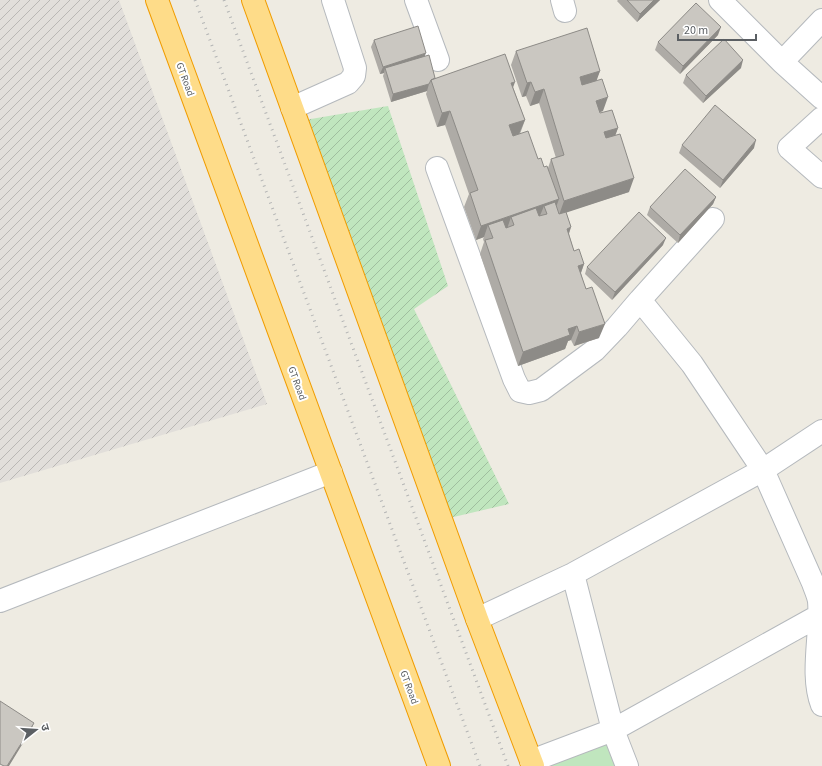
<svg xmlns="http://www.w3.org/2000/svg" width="822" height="766" font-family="'Source Sans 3','Noto Sans Devanagari',sans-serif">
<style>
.industrial{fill:url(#industrial-furrows)}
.grass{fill:#c0e6be}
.garden{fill:url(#garden-furrows)}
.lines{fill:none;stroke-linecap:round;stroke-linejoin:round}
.street-casing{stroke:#b5b9bd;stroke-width:24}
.highway-casing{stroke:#f09c00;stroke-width:24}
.street{stroke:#fff;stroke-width:22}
.highway{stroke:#fedc89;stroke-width:22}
.rail{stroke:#b3b4b4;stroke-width:3;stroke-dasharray:1 5;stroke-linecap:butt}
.wall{fill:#aeaba6}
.shaded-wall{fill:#8d8b87}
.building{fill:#cac7c1;stroke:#8d8b87}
.labels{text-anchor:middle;stroke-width:4;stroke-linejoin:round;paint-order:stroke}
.street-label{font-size:10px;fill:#5b5f63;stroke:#fff}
</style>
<defs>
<pattern id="industrial-furrows" width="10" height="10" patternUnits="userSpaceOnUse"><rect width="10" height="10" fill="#e1deda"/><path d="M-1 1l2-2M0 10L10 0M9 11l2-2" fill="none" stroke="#b9b7b4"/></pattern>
<pattern id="garden-furrows" width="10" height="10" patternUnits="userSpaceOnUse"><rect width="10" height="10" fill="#c0e6be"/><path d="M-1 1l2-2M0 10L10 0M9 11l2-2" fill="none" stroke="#9fbe9e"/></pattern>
</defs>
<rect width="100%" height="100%" fill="#eeebe2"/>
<path class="industrial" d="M 0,0 L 119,0 L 267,404 L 0,483 Z"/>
<path class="grass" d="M 612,731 L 625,766 L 538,766 Z"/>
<path class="garden" d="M 388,106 L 448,286 L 414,309 L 509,504 L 445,519 L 299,121 Z"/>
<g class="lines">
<defs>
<path id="street" d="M 416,0 L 438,60
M 562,0 L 565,11
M 720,0 L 782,62 L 822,98
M 782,62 L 822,20
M 292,108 L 348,83 L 354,76 L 355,68 L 333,0
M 822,118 L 789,148 L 822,177
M 437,168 L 514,379 L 520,391 L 529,393 L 541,390 L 595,350 L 617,327 L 640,300 L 713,219
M 640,300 L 692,364 L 763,470 L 813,583 C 815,589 818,595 819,601 C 822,633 810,674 822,705
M 573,574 L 613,730 L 627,766
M 0,601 L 331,472
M 477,619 L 573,574 L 763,470 L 822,431
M 531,761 L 613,730 L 820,615"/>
<path id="highway" d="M 157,0 L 439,766
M 253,0 L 477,619 L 533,766"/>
</defs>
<use href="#street" class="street-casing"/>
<use href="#highway" class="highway-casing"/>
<use href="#street" class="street"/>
<use href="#highway" class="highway"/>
<path class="rail" d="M 195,0 L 480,766
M 224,0 L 508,766"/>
</g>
<path class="wall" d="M 618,0 L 660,0 L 637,22 L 617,1 Z
M 718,35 L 680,74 L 655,50 L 658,42 Z
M 374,40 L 425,57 L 435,78 L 513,87 L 525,120 L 520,134 L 544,167 L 548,168 L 551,159 L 556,158 L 539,103 L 530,106 L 526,96 L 522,97 L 511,65 L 516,51 L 600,71 L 596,80 L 603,111 L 600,112 L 600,113 L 618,128 L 615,135 L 629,192 L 566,212 L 571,227 L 569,234 L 574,251 L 584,264 L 581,273 L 599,338 L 574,346 L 571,340 L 568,341 L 565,349 L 518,366 L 480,254 L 484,242 L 483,239 L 484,237 L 476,240 L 464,207 L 469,194 L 445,125 L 437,127 L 426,94 L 427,91 L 391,102 L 383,76 L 384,73 L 380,74 L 371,47 Z
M 741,68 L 703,103 L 683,83 L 686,75 Z
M 682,145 L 754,148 L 720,188 L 679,153 Z
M 716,197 L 713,204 L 678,243 L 647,215 L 650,207 Z
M 663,245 L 612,300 L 585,274 L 587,267 Z"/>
<path class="shaded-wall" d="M 654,0 L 660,0 L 637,22 L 640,14 Z
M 721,27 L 718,35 L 680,74 L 683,66 Z
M 426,53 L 423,60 L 385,68 L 384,73 L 380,74 L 383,67 Z
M 743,60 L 741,68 L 703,103 L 706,96 Z
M 600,71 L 595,85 L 575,91 L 580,77 Z
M 515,82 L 510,96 L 511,83 Z
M 531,82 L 526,96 L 522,97 L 527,83 Z
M 429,84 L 427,91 L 391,102 L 393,94 Z
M 544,89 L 539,103 L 530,106 L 535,92 Z
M 608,97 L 603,111 L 591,115 L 596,101 Z
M 450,111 L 445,125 L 437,127 L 442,113 Z
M 525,120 L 519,134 L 504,139 L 509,125 Z
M 618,128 L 613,142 L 599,146 L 604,132 Z
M 756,140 L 754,148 L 720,188 L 723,180 Z
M 634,178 L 629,192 L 559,215 L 564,201 Z
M 716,197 L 713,204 L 678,243 L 680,235 Z
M 559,199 L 554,213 L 547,214 L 544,206 L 539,218 L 514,225 L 511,217 L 507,229 L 488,225 L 484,237 L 476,240 L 481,226 Z
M 571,227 L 566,241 L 567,229 Z
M 666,238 L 663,245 L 612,300 L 615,292 Z
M 584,264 L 579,278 L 578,266 Z
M 605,324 L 599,338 L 574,346 L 579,332 Z
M 577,326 L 571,340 L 568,341 L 565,349 L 518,366 L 523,352 L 568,329 Z
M 34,723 L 31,730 L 9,766 L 7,766 Z"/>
<path class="building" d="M 627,0 L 654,0 L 640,14 Z
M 696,3 L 721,27 L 683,66 L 658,42 Z
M 418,26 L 426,53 L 383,67 L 374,40 Z
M 587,28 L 600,71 L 580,77 L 582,85 L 602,79 L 608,97 L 596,101 L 600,113 L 612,110 L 618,128 L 604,132 L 606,138 L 620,134 L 634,178 L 564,201 L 551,159 L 564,155 L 544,89 L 535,92 L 531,82 L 527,83 L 516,51 Z
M 724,39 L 743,60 L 706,96 L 686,75 Z
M 505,54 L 515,82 L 511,83 L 525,120 L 509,125 L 513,136 L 528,131 L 538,159 L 541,158 L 544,167 L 547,166 L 559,199 L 481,226 L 470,193 L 478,190 L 450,111 L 442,113 L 431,80 Z
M 429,55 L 435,78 L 431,80 L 429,84 L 393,94 L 385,68 Z
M 715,105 L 756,140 L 723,180 L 682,145 Z
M 685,169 L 716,197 L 680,235 L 650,207 Z
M 555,202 L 559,214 L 566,212 L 571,227 L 567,229 L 574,251 L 579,249 L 584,264 L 578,266 L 586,289 L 592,287 L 605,324 L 579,332 L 577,326 L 568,329 L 570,335 L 523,352 L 485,240 L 493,238 L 488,225 L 503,220 L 506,228 L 514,225 L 511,217 L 536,208 L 539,216 L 547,214 L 544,206 Z
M 639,212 L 666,238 L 615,292 L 587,267 Z
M 0,701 L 34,723 L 7,766 L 4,766 L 0,764 Z"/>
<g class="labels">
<g class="street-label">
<text transform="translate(186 79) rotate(70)" y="4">GT Road</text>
<text transform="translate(298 383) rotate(70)" y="4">GT Road</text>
<text transform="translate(410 687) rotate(70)" y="4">GT Road</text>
</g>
</g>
<g transform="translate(36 730) rotate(73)" stroke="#ffffff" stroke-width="3" paint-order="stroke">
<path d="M0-3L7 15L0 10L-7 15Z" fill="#5b5f63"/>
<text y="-6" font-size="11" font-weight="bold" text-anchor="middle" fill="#5b5f63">उ</text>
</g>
<path d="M678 34v6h78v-6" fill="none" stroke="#5b5f63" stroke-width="2"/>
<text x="684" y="34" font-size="12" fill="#5b5f63" stroke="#ffffff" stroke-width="3" paint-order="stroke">20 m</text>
</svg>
